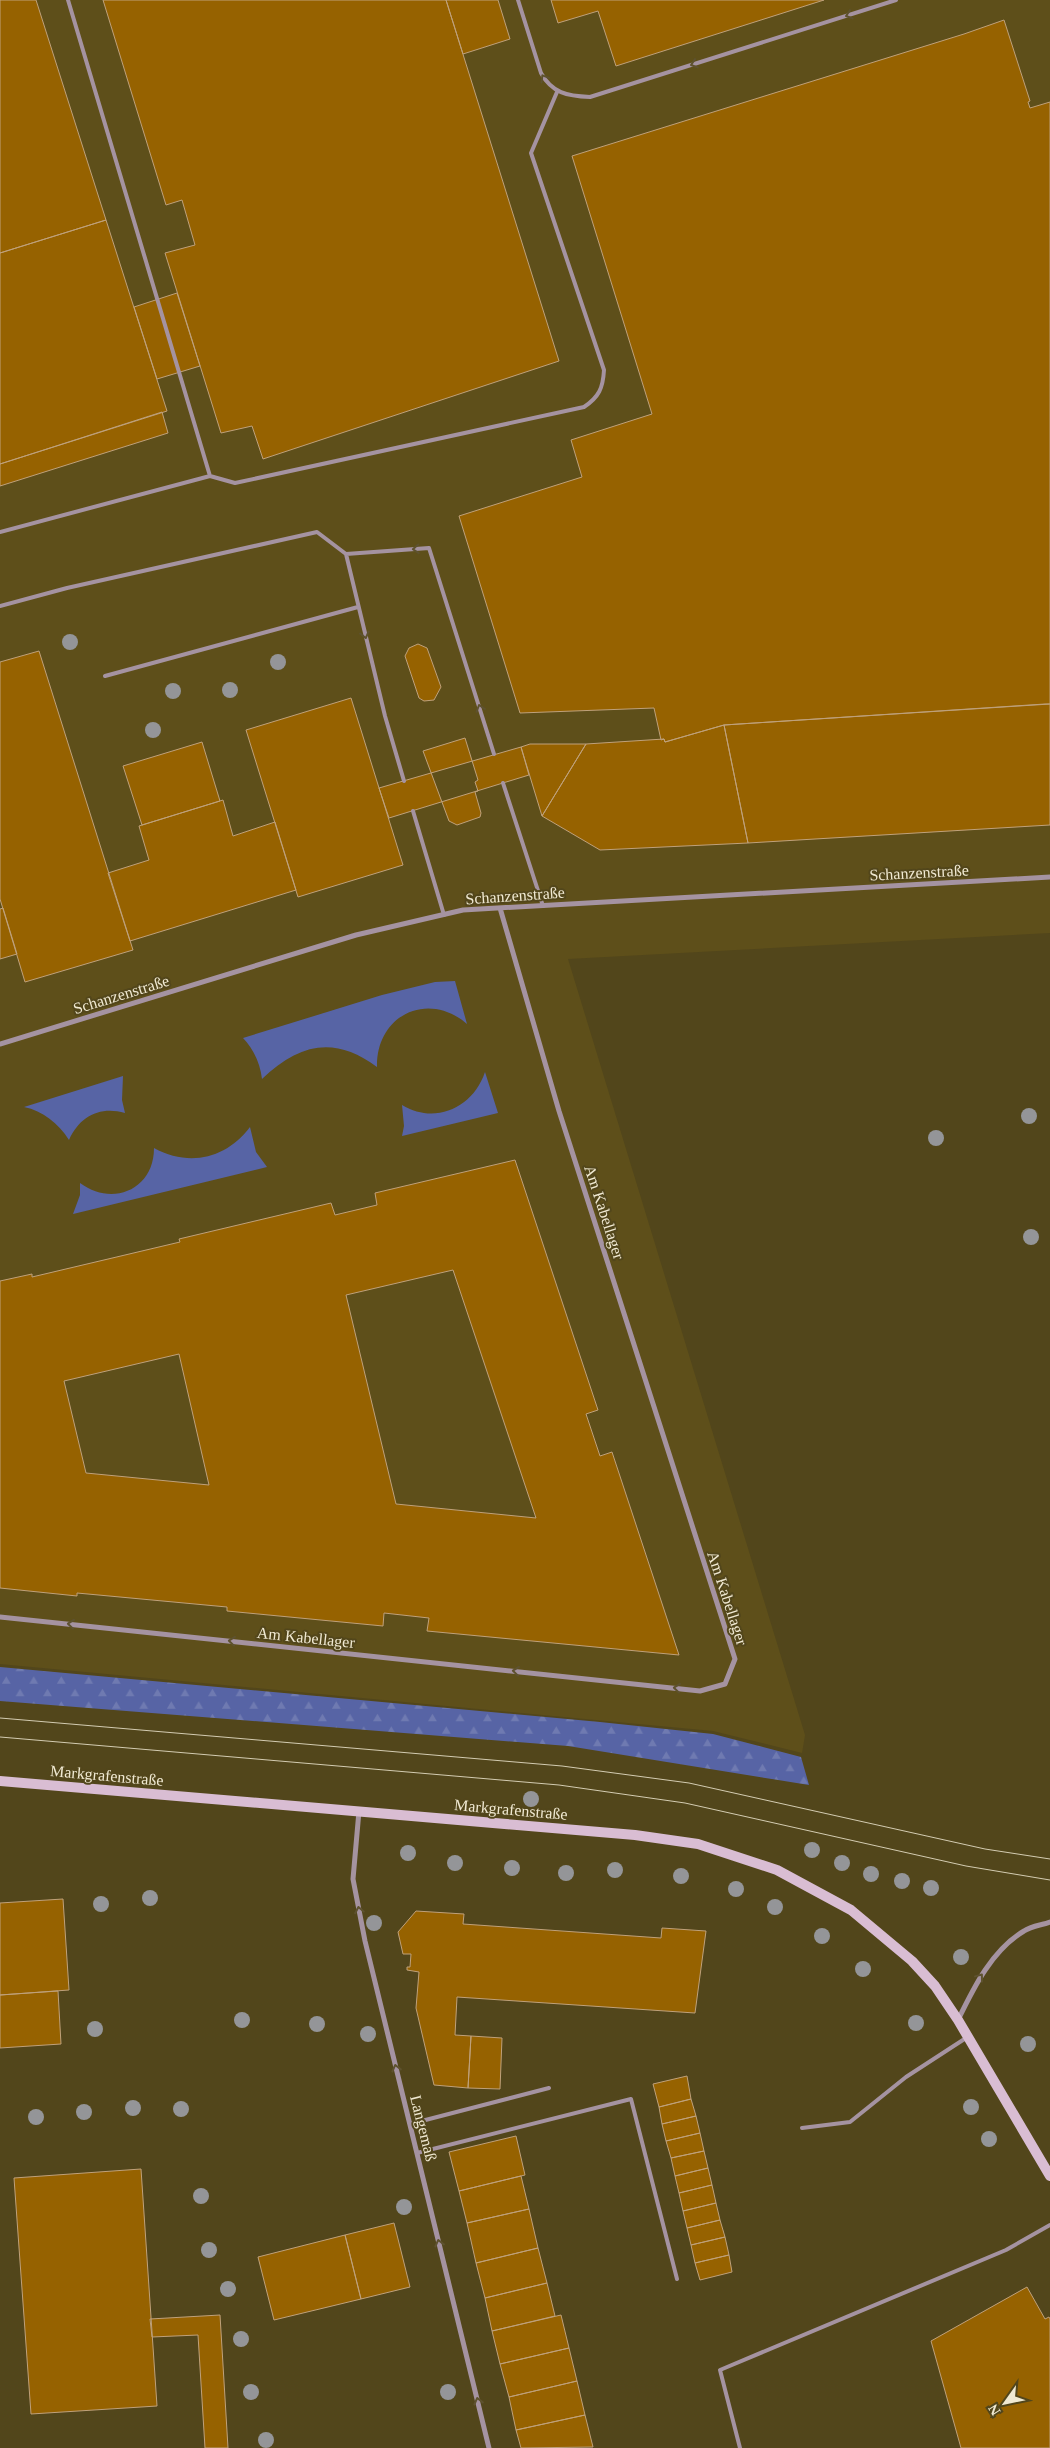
<svg xmlns="http://www.w3.org/2000/svg" width="1050" height="2448" font-family="'Times New Roman',serif">
<style>
.built{fill:#5e4f1a}
.green{fill:#5764a5}
.forest{fill:url(#forest-firs)}
.building{fill:#966200;stroke:#bfa17b;fill-rule:evenodd}
.lines{fill:none;stroke-linecap:round;stroke-linejoin:round}
.lane{stroke:#a593a1;stroke-width:4}
.street{stroke:#a593a1;stroke-width:5}
.secondary{stroke:#d9bdd3;stroke-width:10}
.tram{stroke:#d4ccb2;stroke-width:1}
.tree{fill:#949598}
.oneway{stroke:#5e522f}
.labels{text-anchor:middle;stroke-width:4;stroke-linejoin:round;paint-order:stroke}
.street-label{font-size:16px;fill:#f0e9d2;stroke:#52461b}
</style>
<defs>
<pattern id="forest-firs" width="22" height="20" patternUnits="userSpaceOnUse" patternTransform="scale(1.25)"><rect width="22" height="20" fill="#5764a5"/><path d="M5 1l3.5 6h-7zM16 11l3.5 6h-7z" fill="#6f7ab1"/></pattern>
</defs>
<rect width="100%" height="100%" fill="#52461b"/>
<path class="built" d="M 0,0 L 1050,0 L 1050,933 L 568,959 L 805,1735 L 802,1753 L 713,1731 L 0,1664 Z"/>
<path class="green" d="M 455,981 L 467,1024 C 428,990 376,1015 377,1067 C 334,1035 299,1044 262,1079 C 260,1063 254,1050 243,1038 L 382,995 L 435,982 Z
M 485,1072 L 498,1113 L 402,1136 L 404,1126 L 402,1105 C 435,1125 473,1108 485,1072 Z
M 123,1076 L 122,1100 L 125,1113 C 100,1106 80,1116 69,1140 C 58,1123 43,1111 24,1107 Z
M 250,1127 L 256,1152 L 267,1167 L 73,1214 L 80,1195 L 80,1183 C 112,1207 154,1190 154,1148 C 189,1167 226,1159 250,1127 Z"/>
<path class="forest" d="M 0,1667 L 600,1722 L 713,1734 L 801,1757 L 809,1785 L 568,1746 L 0,1701 Z"/>
<path class="building" d="M 0,0 L 36,0 L 106,220 L 0,253 Z
M 103,0 L 446,0 L 559,361 L 263,459 L 252,426 L 221,433 L 165,253 L 195,245 L 182,200 L 166,205 Z
M 446,0 L 498,0 L 510,39 L 463,54 Z
M 551,0 L 824,0 L 616,66 L 598,11 L 558,23 Z
M 1004,20 L 1030,101 L 1028,102 L 1030,108 L 1050,102 L 1050,704 L 724,725 L 665,742 L 664,739 L 661,740 L 654,708 L 520,713 L 459,516 L 582,477 L 571,440 L 652,414 L 572,156 L 964,34 Z
M 106,220 L 167,411 L 0,464 L 0,253 Z
M 177,293 L 200,366 L 157,379 L 134,307 Z
M 162,412 L 168,433 L 0,486 L 0,464 Z
M 418,644 L 427,648 L 441,687 L 434,700 L 424,701 L 419,698 L 405,656 L 409,648 Z
M 39,651 L 133,950 L 25,982 L 0,899 L 0,662 Z
M 351,698 L 403,865 L 298,897 L 246,730 Z
M 1045,704 L 1050,704 L 1050,825 L 748,843 L 724,725 Z
M 724,725 L 748,843 L 600,850 L 542,816 L 586,744 L 664,739 L 665,742 Z
M 465,738 L 478,780 L 475,782 L 478,791 L 475,792 L 481,813 L 480,817 L 457,825 L 449,821 L 423,751 Z
M 202,742 L 220,801 L 142,825 L 123,766 Z
M 530,744 L 586,744 L 542,816 L 521,747 Z
M 521,747 L 529,775 L 389,818 L 379,788 Z
M 223,800 L 233,836 L 275,822 L 296,890 L 130,941 L 108,873 L 149,860 L 139,826 Z
M 3,908 L 17,954 L 0,959 L 0,909 Z
M 515,1160 L 598,1410 L 586,1414 L 600,1456 L 612,1452 L 679,1655 L 427,1631 L 429,1618 L 384,1613 L 383,1626 L 227,1611 L 227,1607 L 77,1593 L 77,1596 L 0,1588 L 0,1281 L 32,1274 L 32,1277 L 180,1242 L 179,1239 L 331,1203 L 335,1215 L 377,1205 L 375,1193 ZM 453,1270 L 536,1518 L 396,1504 L 346,1295 ZM 179,1354 L 209,1485 L 86,1473 L 64,1381 Z
M 63,1899 L 69,1990 L 0,1995 L 0,1903 Z
M 416,1911 L 464,1914 L 463,1924 L 661,1938 L 662,1928 L 706,1931 L 695,2013 L 457,1997 L 455,2035 L 471,2036 L 468,2088 L 434,2085 L 416,2008 L 419,1972 L 407,1970 L 407,1967 L 410,1967 L 411,1954 L 403,1954 L 398,1932 Z
M 58,1991 L 61,2044 L 0,2048 L 0,1995 Z
M 471,2036 L 502,2038 L 500,2089 L 468,2088 Z
M 687,2076 L 691,2099 L 659,2107 L 653,2084 Z
M 691,2099 L 696,2116 L 662,2124 L 659,2107 Z
M 696,2116 L 700,2133 L 666,2141 L 662,2124 Z
M 700,2133 L 704,2151 L 671,2158 L 666,2141 Z
M 516,2136 L 525,2175 L 459,2191 L 449,2152 Z
M 704,2151 L 708,2168 L 675,2176 L 671,2158 Z
M 708,2168 L 712,2185 L 679,2193 L 675,2176 Z
M 141,2169 L 157,2406 L 31,2414 L 14,2178 Z
M 521,2176 L 529,2209 L 467,2223 L 459,2191 Z
M 712,2185 L 716,2203 L 683,2211 L 679,2193 Z
M 716,2203 L 720,2220 L 687,2228 L 683,2211 Z
M 529,2209 L 538,2248 L 476,2263 L 467,2223 Z
M 720,2220 L 725,2237 L 691,2245 L 687,2228 Z
M 394,2223 L 410,2287 L 361,2299 L 345,2235 Z
M 345,2235 L 361,2299 L 274,2320 L 258,2257 Z
M 725,2237 L 729,2255 L 695,2263 L 691,2245 Z
M 538,2248 L 547,2283 L 485,2298 L 476,2263 Z
M 729,2255 L 732,2272 L 700,2280 L 695,2263 Z
M 547,2283 L 555,2316 L 492,2331 L 485,2298 Z
M 1027,2287 L 1045,2319 L 1049,2317 L 1050,2319 L 1050,2448 L 961,2448 L 931,2341 Z
M 220,2315 L 228,2448 L 205,2448 L 198,2335 L 152,2337 L 150,2319 Z
M 561,2315 L 569,2348 L 500,2364 L 492,2331 Z
M 569,2348 L 577,2381 L 509,2397 L 500,2364 Z
M 577,2381 L 585,2415 L 516,2430 L 509,2397 Z
M 585,2415 L 593,2447 L 521,2448 L 516,2430 Z"/>
<g class="lines">
<path class="lane" d="M 518,0 L 541,73 C 552,93 567,96 590,97 L 896,0
M 210,476 L 235,483 L 584,407 C 599,397 603,388 604,370 L 531,153 L 557,92
M 0,532 L 210,476 L 68,0
M 346,554 L 429,548 L 494,754
M 0,606 L 67,588 L 317,532 L 346,554 L 385,716 L 404,781
M 105,676 L 358,607
M 503,783 L 543,906
M 413,811 L 444,915
M 410,2124 L 549,2088
M 802,2128 L 850,2122 L 906,2077 L 966,2038
M 417,2153 L 631,2099 L 677,2279
M 740,2448 L 720,2370 L 1006,2250 L 1050,2225"/>
<path class="street" d="M 0,1044 L 356,935 L 463,910 L 1050,877
M 0,1617 L 700,1691 L 725,1684 L 735,1659 L 559,1111 L 500,908
M 359,1811 L 353,1879 L 365,1941 L 489,2448
M 958,2020 C 974,1987 992,1950 1024,1931 C 1031,1926 1042,1925 1050,1922"/>
<path class="secondary" d="M 0,1781 L 635,1835 L 698,1844 L 777,1870 L 851,1910 L 912,1961 L 935,1986 L 958,2020 L 1050,2176"/>
<path class="tram" d="M 0,1718 L 562,1766 L 689,1783 L 985,1849 L 1050,1859
M 0,1737 L 559,1785 L 685,1803 L 966,1866 L 1050,1880"/>
</g>
<g class="tree">
<circle cx="70" cy="642" r="8"/>
<circle cx="278" cy="662" r="8"/>
<circle cx="230" cy="690" r="8"/>
<circle cx="173" cy="691" r="8"/>
<circle cx="153" cy="730" r="8"/>
<circle cx="1029" cy="1116" r="8"/>
<circle cx="936" cy="1138" r="8"/>
<circle cx="1031" cy="1237" r="8"/>
<circle cx="531" cy="1799" r="8"/>
<circle cx="812" cy="1850" r="8"/>
<circle cx="408" cy="1853" r="8"/>
<circle cx="455" cy="1863" r="8"/>
<circle cx="842" cy="1863" r="8"/>
<circle cx="512" cy="1868" r="8"/>
<circle cx="615" cy="1870" r="8"/>
<circle cx="566" cy="1873" r="8"/>
<circle cx="871" cy="1874" r="8"/>
<circle cx="681" cy="1876" r="8"/>
<circle cx="902" cy="1881" r="8"/>
<circle cx="931" cy="1888" r="8"/>
<circle cx="736" cy="1889" r="8"/>
<circle cx="150" cy="1898" r="8"/>
<circle cx="101" cy="1904" r="8"/>
<circle cx="775" cy="1907" r="8"/>
<circle cx="374" cy="1923" r="8"/>
<circle cx="822" cy="1936" r="8"/>
<circle cx="961" cy="1957" r="8"/>
<circle cx="863" cy="1969" r="8"/>
<circle cx="242" cy="2020" r="8"/>
<circle cx="916" cy="2023" r="8"/>
<circle cx="317" cy="2024" r="8"/>
<circle cx="95" cy="2029" r="8"/>
<circle cx="368" cy="2034" r="8"/>
<circle cx="1028" cy="2044" r="8"/>
<circle cx="971" cy="2107" r="8"/>
<circle cx="133" cy="2108" r="8"/>
<circle cx="181" cy="2109" r="8"/>
<circle cx="84" cy="2112" r="8"/>
<circle cx="36" cy="2117" r="8"/>
<circle cx="989" cy="2139" r="8"/>
<circle cx="201" cy="2196" r="8"/>
<circle cx="404" cy="2207" r="8"/>
<circle cx="209" cy="2250" r="8"/>
<circle cx="228" cy="2289" r="8"/>
<circle cx="241" cy="2339" r="8"/>
<circle cx="251" cy="2392" r="8"/>
<circle cx="448" cy="2392" r="8"/>
<circle cx="266" cy="2440" r="8"/>
</g>
<defs><path id="oneway-chevron" d="M-2-3.5L2.5 0L-2 3.5" fill="none" stroke-width="1.6" stroke-linecap="round" stroke-linejoin="round" transform="scale(1.25)"/></defs>
<g class="oneway">
<use href="#oneway-chevron" transform="translate(849 15) rotate(162)"/>
<use href="#oneway-chevron" transform="translate(694 64) rotate(162)"/>
<use href="#oneway-chevron" transform="translate(544 78) rotate(-121)"/>
<use href="#oneway-chevron" transform="translate(416 549) rotate(176)"/>
<use href="#oneway-chevron" transform="translate(365 635) rotate(76)"/>
<use href="#oneway-chevron" transform="translate(480 708) rotate(-108)"/>
<use href="#oneway-chevron" transform="translate(71 1624) rotate(-174)"/>
<use href="#oneway-chevron" transform="translate(232 1641) rotate(-174)"/>
<use href="#oneway-chevron" transform="translate(516 1671) rotate(-174)"/>
<use href="#oneway-chevron" transform="translate(677 1688) rotate(-174)"/>
<use href="#oneway-chevron" transform="translate(359 1910) rotate(-101)"/>
<use href="#oneway-chevron" transform="translate(980 1977) rotate(-53)"/>
<use href="#oneway-chevron" transform="translate(396 2068) rotate(-104)"/>
<use href="#oneway-chevron" transform="translate(439 2243) rotate(-104)"/>
<use href="#oneway-chevron" transform="translate(478 2401) rotate(-104)"/>
</g>
<g class="labels">
<g class="street-label">
<text transform="translate(919 872) rotate(-3)" y="6">Schanzenstraße</text>
<text transform="translate(515 895) rotate(-4)" y="6">Schanzenstraße</text>
<text transform="translate(121 994) rotate(-17)" y="6">Schanzenstraße</text>
<text transform="translate(605 1212) rotate(72)" y="6">Am Kabellager</text>
<text transform="translate(728 1598) rotate(72)" y="6">Am Kabellager</text>
<text transform="translate(306 1637) rotate(6)" y="6">Am Kabellager</text>
<text transform="translate(107 1775) rotate(5)" y="6">Markgrafenstraße</text>
<text transform="translate(511 1809) rotate(5)" y="6">Markgrafenstraße</text>
<text transform="translate(424 2128) rotate(76)" y="6">Langemaß</text>
</g>
</g>
<g transform="translate(1005 2403) rotate(237)" stroke="#52461b" stroke-width="4" paint-order="stroke">
<path d="M0-4L9 19L0 12L-9 19Z" fill="#f0e9d2"/>
<text y="-8" font-size="14" font-weight="bold" text-anchor="middle" fill="#f0e9d2">N</text>
</g>
</svg>
